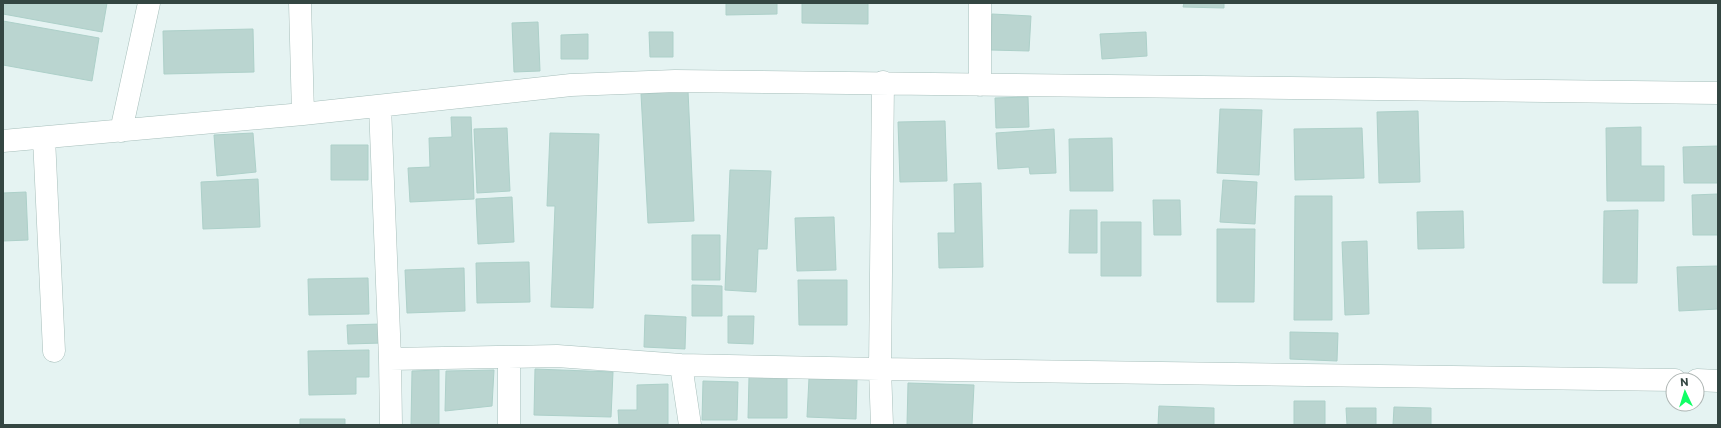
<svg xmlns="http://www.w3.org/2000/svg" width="1721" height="428" font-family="Commissioner,sans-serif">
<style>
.building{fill:#bad5d0;stroke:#add0c9}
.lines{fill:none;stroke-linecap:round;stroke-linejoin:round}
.minor-casing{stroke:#a7bfbb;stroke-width:23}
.minor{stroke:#fff;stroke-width:22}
</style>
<rect width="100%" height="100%" fill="#e5f3f2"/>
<path class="building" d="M 3,3 L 107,3 L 102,32 L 3,14 Z
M 726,3 L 777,3 L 777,14 L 726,15 Z
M 802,3 L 868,3 L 868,24 L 802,23 Z
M 1184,3 L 1224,3 L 1224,8 L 1183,7 Z
M 992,14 L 1031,16 L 1029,51 L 991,50 Z
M 3,21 L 99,38 L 92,81 L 3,65 Z
M 538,22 L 540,71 L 514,72 L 512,23 Z
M 253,29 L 254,72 L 164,74 L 163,31 Z
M 649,32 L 673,32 L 673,57 L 650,57 Z
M 1146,32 L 1147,56 L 1102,59 L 1100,34 Z
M 588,34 L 588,59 L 561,59 L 561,35 Z
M 688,91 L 694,221 L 648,223 L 641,94 Z
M 1028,97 L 1029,127 L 996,128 L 995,98 Z
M 1220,109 L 1262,110 L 1259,175 L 1217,173 Z
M 1418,111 L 1420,182 L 1379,183 L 1377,112 Z
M 451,117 L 471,117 L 474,199 L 410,202 L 408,168 L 430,167 L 429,138 L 452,137 Z
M 945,121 L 947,181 L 900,182 L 898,122 Z
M 1641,127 L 1641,166 L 1664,166 L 1664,201 L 1607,201 L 1606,128 Z
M 507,128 L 510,191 L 477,193 L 474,129 Z
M 1362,128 L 1364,178 L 1295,180 L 1294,129 Z
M 1054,129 L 1056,173 L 1030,174 L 1029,167 L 998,169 L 996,133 Z
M 253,133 L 256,172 L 217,176 L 214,135 Z
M 550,133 L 599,134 L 593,308 L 551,307 L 555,206 L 547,206 Z
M 1112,138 L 1113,191 L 1070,191 L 1069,139 Z
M 331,145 L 368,145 L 368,180 L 331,180 Z
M 1718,146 L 1718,183 L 1684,183 L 1683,147 Z
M 730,170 L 771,171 L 767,249 L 758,249 L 756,292 L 725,290 Z
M 258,179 L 260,227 L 203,229 L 201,182 Z
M 1223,180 L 1257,182 L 1255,224 L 1220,222 Z
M 981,183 L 983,267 L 939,268 L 938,233 L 955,233 L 954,184 Z
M 26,192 L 28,240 L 3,241 L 3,193 Z
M 1718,194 L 1718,235 L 1693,235 L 1692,195 Z
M 1295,196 L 1332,196 L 1332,320 L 1294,320 Z
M 512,197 L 514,242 L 478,244 L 476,199 Z
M 1153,200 L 1180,200 L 1181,235 L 1154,235 Z
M 1070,210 L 1097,210 L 1097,253 L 1069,253 Z
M 1638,210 L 1637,283 L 1603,283 L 1604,211 Z
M 1463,211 L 1464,248 L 1418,249 L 1417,212 Z
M 834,217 L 836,270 L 797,271 L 795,218 Z
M 1101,222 L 1141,222 L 1141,276 L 1101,276 Z
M 1217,229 L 1255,229 L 1254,302 L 1217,302 Z
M 692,235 L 720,235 L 720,280 L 692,280 Z
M 1367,241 L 1369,314 L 1345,315 L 1342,242 Z
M 529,262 L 530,302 L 477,303 L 476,263 Z
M 1718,266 L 1718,309 L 1679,311 L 1677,267 Z
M 464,268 L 465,311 L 407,313 L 405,270 Z
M 368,278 L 369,314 L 309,315 L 308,279 Z
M 798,280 L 847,280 L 847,325 L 799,325 Z
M 692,285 L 722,286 L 722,316 L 692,316 Z
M 645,315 L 686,317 L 685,349 L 644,347 Z
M 728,316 L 754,316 L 753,344 L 728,343 Z
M 381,324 L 382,343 L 348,344 L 347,325 Z
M 1290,332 L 1338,333 L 1337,361 L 1290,359 Z
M 369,350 L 369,377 L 356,377 L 356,394 L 309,395 L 308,351 Z
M 535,369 L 613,372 L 611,417 L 534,415 Z
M 439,370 L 439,425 L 411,425 L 412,371 Z
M 494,370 L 492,406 L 445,411 L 446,371 Z
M 749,377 L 787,377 L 787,418 L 748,418 Z
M 809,378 L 857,380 L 856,419 L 807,417 Z
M 703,381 L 738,382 L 737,420 L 702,420 Z
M 908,383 L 974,385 L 972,425 L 907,425 Z
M 668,384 L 668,425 L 619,425 L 618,410 L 637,410 L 637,385 Z
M 1294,401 L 1325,401 L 1325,425 L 1294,425 Z
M 1159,406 L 1214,408 L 1214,425 L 1158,425 Z
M 1394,407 L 1431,408 L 1431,425 L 1393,425 Z
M 1346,408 L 1376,408 L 1376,425 L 1347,425 Z
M 300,419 L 345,419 L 345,425 L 300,425 Z"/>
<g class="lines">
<defs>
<path id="minor" d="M 300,3 L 303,114
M 980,3 L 980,85
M 380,106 L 390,359 L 557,356 L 681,365 L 880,369 L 1675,380
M 121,131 L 149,3
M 44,138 L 54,351
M 3,141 L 303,114 L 571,85 L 675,81 L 1718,93
M 509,357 L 509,425
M 390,359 L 391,425
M 681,365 L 690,425
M 1697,380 L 1718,381
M 882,425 L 880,369 L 883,82"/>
</defs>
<use href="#minor" class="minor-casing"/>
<use href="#minor" class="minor"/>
</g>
<rect width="1721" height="428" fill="none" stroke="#344642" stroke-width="8"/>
<g transform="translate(1685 392) rotate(356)"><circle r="19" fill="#ffffff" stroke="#aeb5b3"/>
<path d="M0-3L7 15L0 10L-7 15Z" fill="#10ff65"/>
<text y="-6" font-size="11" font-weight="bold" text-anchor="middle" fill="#344642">N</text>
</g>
</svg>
